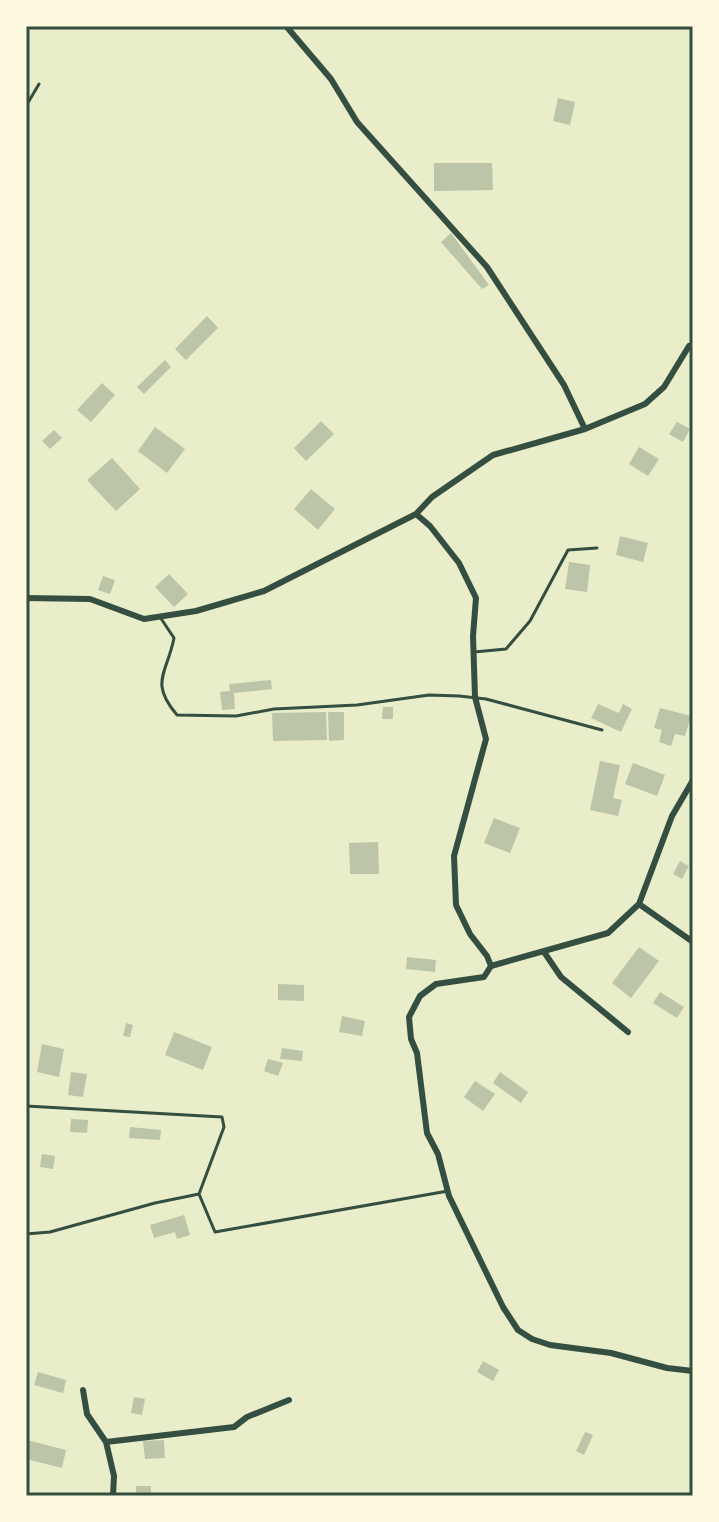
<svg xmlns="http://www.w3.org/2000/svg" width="719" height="1522" font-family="'Crimson Pro',serif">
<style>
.building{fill:#bcc5a7}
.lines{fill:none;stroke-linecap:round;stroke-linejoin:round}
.service{stroke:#344e41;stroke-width:3}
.minor{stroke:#344e41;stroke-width:6}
.neatline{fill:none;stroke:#344e41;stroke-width:3}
</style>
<rect width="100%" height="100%" fill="#e9edc9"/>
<path class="building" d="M 558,98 L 575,102 L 570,125 L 553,121 Z
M 434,163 L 492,163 L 493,190 L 434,191 Z
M 451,233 L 489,285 L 482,289 L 441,242 Z
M 207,316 L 218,328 L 186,360 L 175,349 Z
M 165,360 L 171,367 L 144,394 L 137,387 Z
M 102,383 L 115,395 L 91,422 L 77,410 Z
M 321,421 L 334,434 L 306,461 L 294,448 Z
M 677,422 L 690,429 L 683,442 L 669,434 Z
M 155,427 L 185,449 L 167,473 L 138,451 Z
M 54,430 L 62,438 L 50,449 L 42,441 Z
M 639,447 L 659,459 L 648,476 L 629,464 Z
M 112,458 L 140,489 L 116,511 L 87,480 Z
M 311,489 L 335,509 L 318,530 L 294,509 Z
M 620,536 L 648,543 L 643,562 L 616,555 Z
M 569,562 L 590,565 L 587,592 L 565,589 Z
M 169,574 L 188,594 L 174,607 L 155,587 Z
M 103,576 L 115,580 L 110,594 L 98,590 Z
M 271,680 L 272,689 L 234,693 L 235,709 L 222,710 L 220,692 L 230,691 L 229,684 Z
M 598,704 L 619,713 L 623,704 L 632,709 L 621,732 L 591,718 Z
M 383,707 L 393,707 L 393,719 L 382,719 Z
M 660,708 L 691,716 L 685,736 L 675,734 L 671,746 L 659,742 L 662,730 L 654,728 Z
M 326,712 L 327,740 L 273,741 L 272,713 Z
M 328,712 L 344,712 L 344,740 L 329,741 Z
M 600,761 L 620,765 L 613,798 L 622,800 L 618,816 L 590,810 Z
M 633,763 L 665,775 L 657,796 L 625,784 Z
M 494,818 L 520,828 L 510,853 L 484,843 Z
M 378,842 L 379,874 L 350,874 L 349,843 Z
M 680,861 L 689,866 L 682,879 L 673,874 Z
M 639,947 L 659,961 L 631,998 L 612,983 Z
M 407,957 L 436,960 L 435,972 L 406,969 Z
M 278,984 L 304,985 L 304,1001 L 278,1000 Z
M 660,992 L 684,1007 L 677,1018 L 653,1003 Z
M 342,1016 L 365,1021 L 362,1036 L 339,1032 Z
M 126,1023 L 133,1025 L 130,1037 L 123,1036 Z
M 174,1032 L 212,1047 L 203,1070 L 165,1055 Z
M 42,1044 L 64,1049 L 59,1077 L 37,1072 Z
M 282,1048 L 303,1051 L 302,1061 L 280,1059 Z
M 268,1059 L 283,1063 L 278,1076 L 264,1071 Z
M 71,1072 L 87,1074 L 83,1097 L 68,1095 Z
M 500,1072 L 528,1092 L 521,1103 L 493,1083 Z
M 475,1081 L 495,1094 L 483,1111 L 464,1097 Z
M 71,1119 L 88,1120 L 87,1133 L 70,1132 Z
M 130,1127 L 161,1130 L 160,1140 L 129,1138 Z
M 42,1154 L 55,1156 L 53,1169 L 40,1167 Z
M 184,1215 L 190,1235 L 177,1239 L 175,1232 L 154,1238 L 150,1225 Z
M 483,1361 L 499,1370 L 493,1381 L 477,1372 Z
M 38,1372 L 66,1380 L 63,1393 L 34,1385 Z
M 134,1397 L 145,1399 L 142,1415 L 131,1413 Z
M 585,1432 L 593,1435 L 584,1455 L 576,1451 Z
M 27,1440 L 66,1450 L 62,1468 L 26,1459 Z
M 164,1440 L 165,1458 L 145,1459 L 143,1441 Z
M 136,1486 L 151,1486 L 151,1496 L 136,1496 Z"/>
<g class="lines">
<path class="service" d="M 26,106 L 39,84
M 160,617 L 174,638 C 167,674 149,682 177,715 L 236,716 L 274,709 L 357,705 L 429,695 L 459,696 L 486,699 L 602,730
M 474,652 L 506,649 L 530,621 L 568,550 L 597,548
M 26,1106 L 222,1117 L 224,1127 L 199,1194
M 26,1234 L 50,1232 L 155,1203 L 199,1194 L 215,1232 L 448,1191"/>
<path class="minor" d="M 286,26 L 331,79 L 357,122 L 487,267 L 564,385 L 585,429
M 416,514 L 430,526 L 459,563 L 476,598 L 473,636 L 475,697 L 486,739 L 454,856 L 456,905 L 470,934 L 487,956 L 491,966 L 484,977 L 436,984 L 420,996 L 409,1017 L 411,1039 L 417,1053 L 427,1133 L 438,1154 L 449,1196 L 503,1307 L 518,1330 L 532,1339 L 550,1345 L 611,1353 L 667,1368 L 693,1371
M 26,598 L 90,599 L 144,619 L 196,611 L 264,591 L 416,514 L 432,497 L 493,455 L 585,429 L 645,404 L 664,387 L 689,346 L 693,345
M 639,904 L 693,942
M 544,952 L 561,977 L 628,1032
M 491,966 L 608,933 L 639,904 L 672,816 L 693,780
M 83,1390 L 87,1414 L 106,1442 L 114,1476 L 113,1496
M 106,1442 L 234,1427 L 247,1417 L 289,1400"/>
</g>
<rect width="719" height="1522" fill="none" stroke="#fefae0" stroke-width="56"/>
<rect x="28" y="28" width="663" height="1466" class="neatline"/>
</svg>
